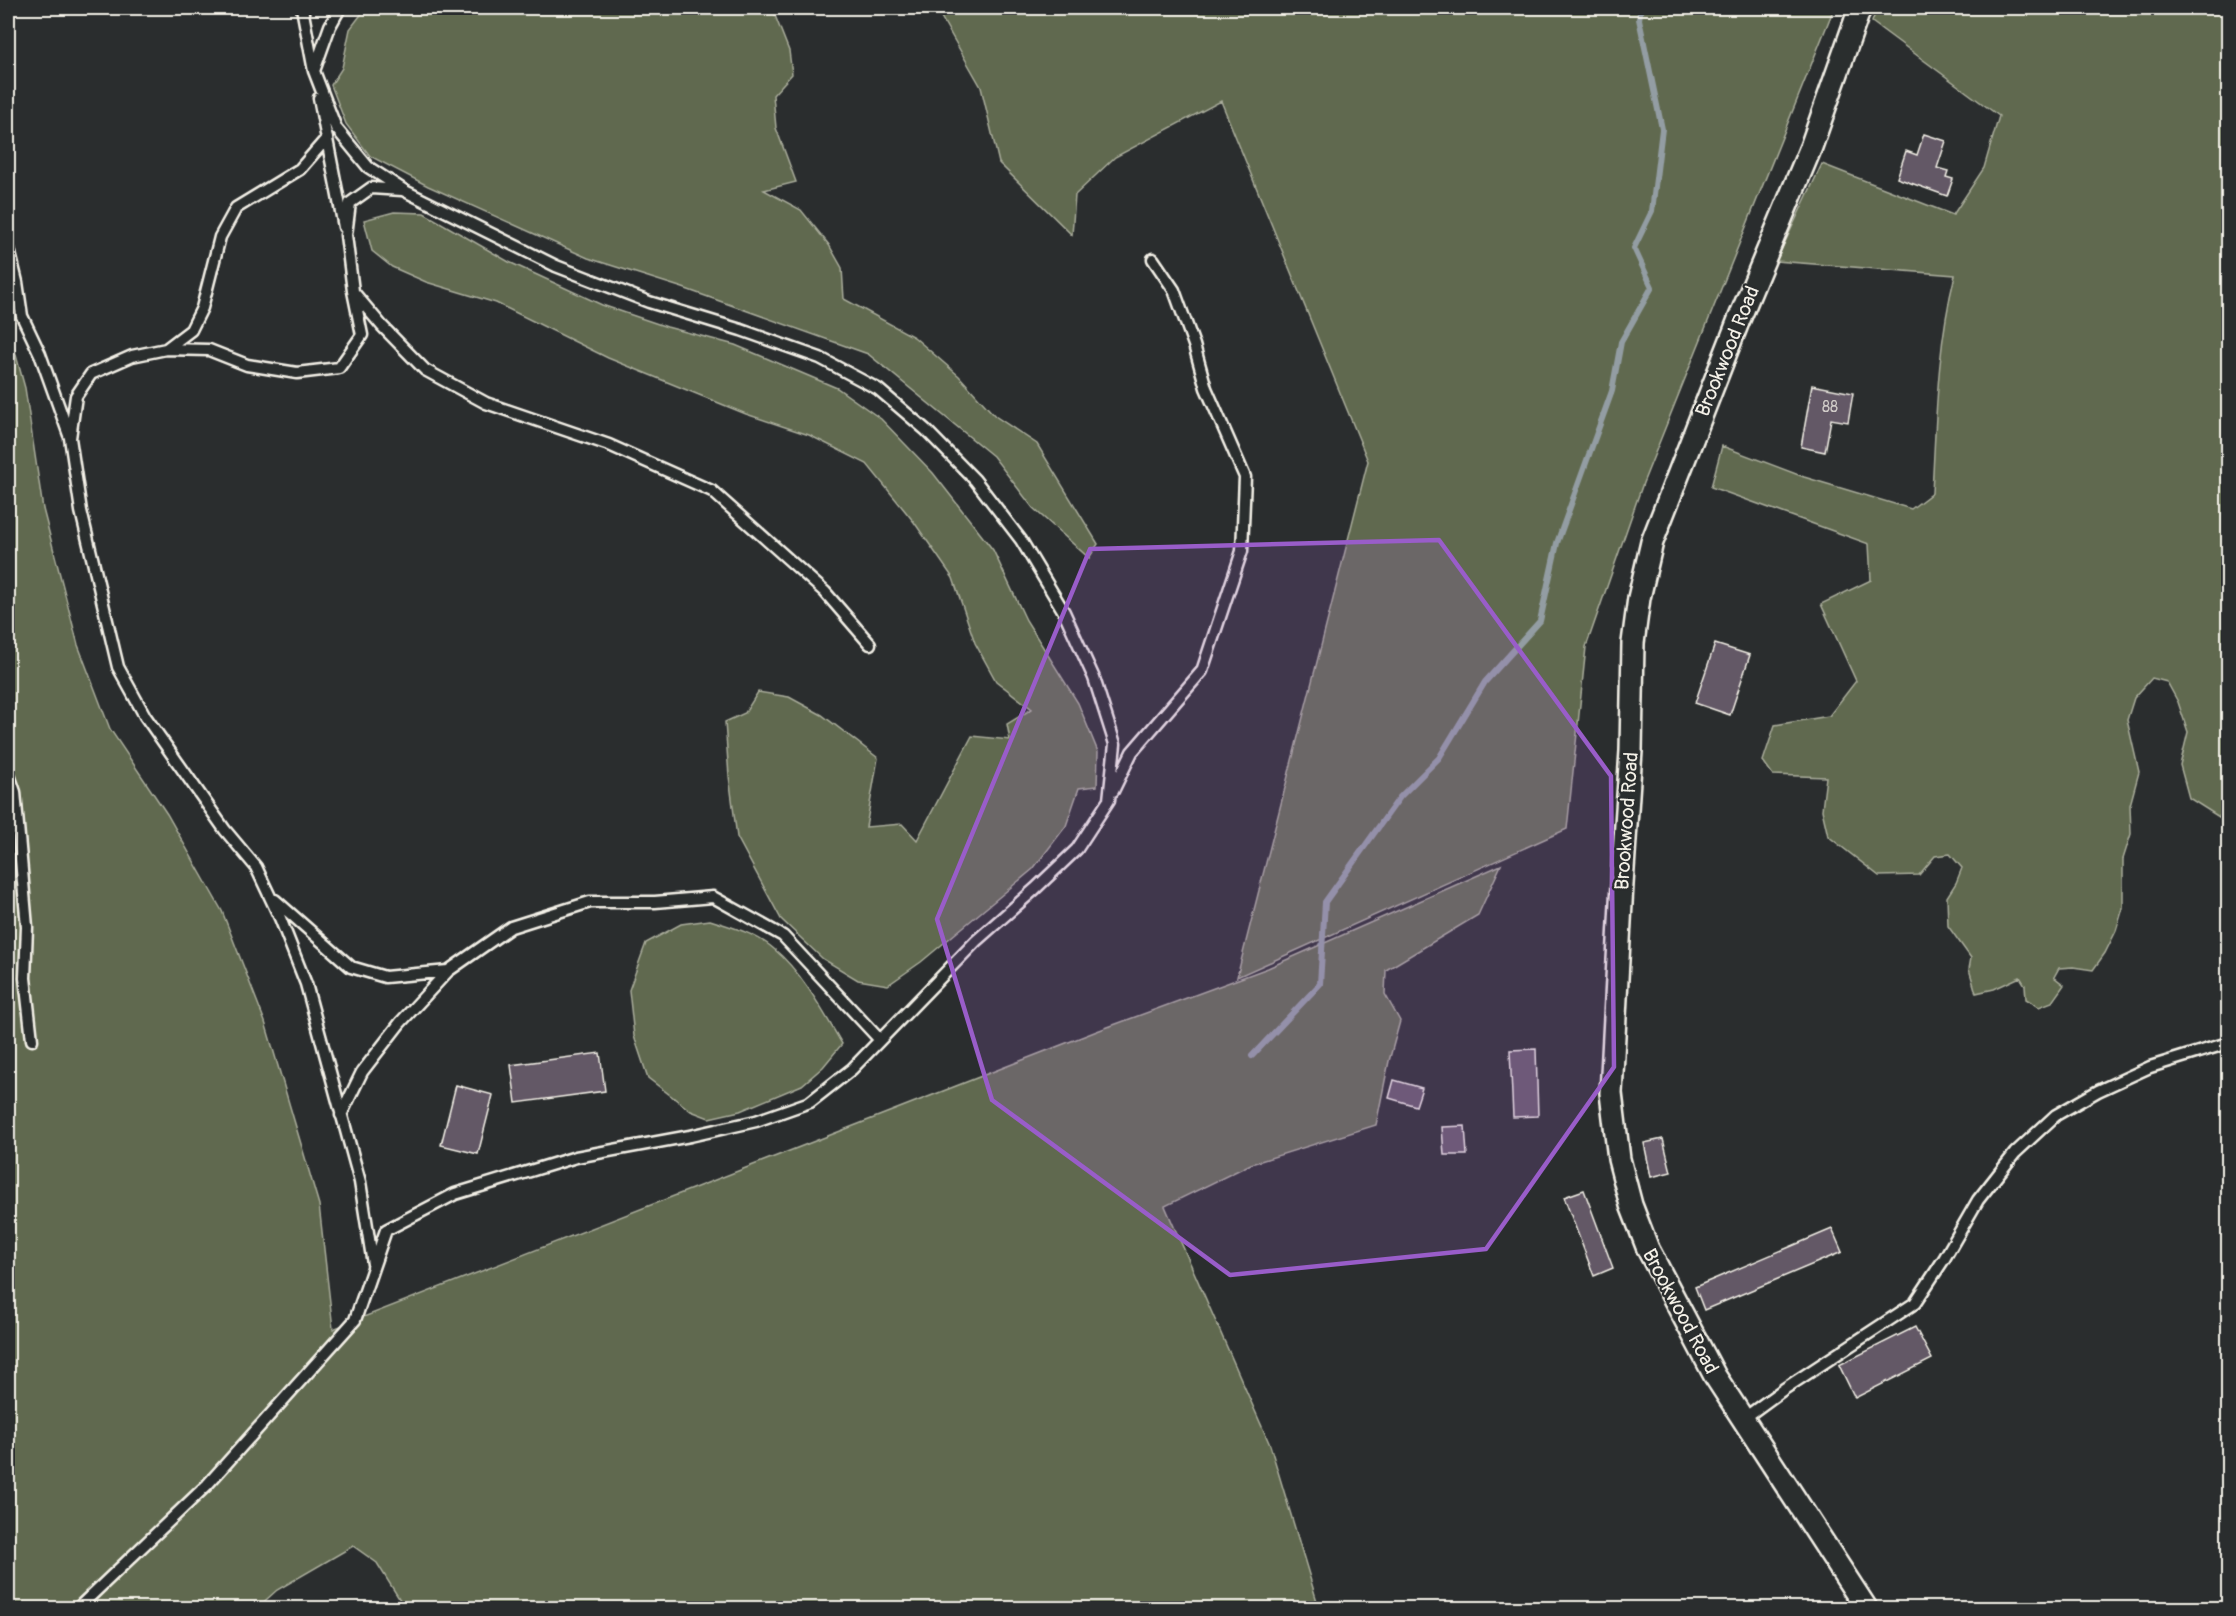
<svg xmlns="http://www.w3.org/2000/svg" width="2236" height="1616" font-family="Pangolin,sans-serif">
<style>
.green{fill:#60694f;stroke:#aaad9c;stroke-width:1.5}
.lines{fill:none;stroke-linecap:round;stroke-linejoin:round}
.stream{stroke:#939da3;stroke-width:6}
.building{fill:#645866;stroke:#f4f1e8;stroke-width:1.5}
.lane-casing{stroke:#f4f1e8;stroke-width:15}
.street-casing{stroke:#f4f1e8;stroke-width:26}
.lane{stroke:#2a2d2e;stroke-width:10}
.street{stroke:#2a2d2e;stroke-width:21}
.marked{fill:#995dc9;fill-opacity:0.2;stroke:#995dc9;stroke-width:4.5;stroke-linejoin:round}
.labels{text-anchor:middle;stroke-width:4.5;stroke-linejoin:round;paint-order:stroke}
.number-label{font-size:16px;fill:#d0cbc8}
.street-label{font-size:20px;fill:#f4f1e8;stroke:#2a2d2e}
</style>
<rect width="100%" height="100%" fill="#2a2d2e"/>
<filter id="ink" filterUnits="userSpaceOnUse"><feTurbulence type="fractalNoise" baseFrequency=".0167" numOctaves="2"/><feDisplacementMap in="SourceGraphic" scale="12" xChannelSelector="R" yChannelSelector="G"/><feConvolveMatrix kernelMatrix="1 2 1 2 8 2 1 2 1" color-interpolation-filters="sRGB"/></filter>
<g filter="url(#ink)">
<path class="green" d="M 366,8 L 772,8 L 789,51 L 792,74 L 773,95 L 776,128 L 796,182 L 764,190 L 801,210 L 829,245 L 842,268 L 844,299 L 914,337 L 959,376 L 995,416 L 1037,444 L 1098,544 L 1089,558 L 1033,508 L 993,456 L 868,354 L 683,288 L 588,258 L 428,186 L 370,156 L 346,124 L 331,85 L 342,68 L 350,29 Z
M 936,8 L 1834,8 L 1643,483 L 1586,647 L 1567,829 L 1237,977 L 1368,461 L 1221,101 L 1115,157 L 1075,195 L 1072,235 L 999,163 L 981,87 Z
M 1877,8 L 2228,8 L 2228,819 L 2227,822 L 2189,798 L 2180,765 L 2188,732 L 2178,702 L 2167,682 L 2152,678 L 2134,698 L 2127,720 L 2139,772 L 2130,805 L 2131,834 L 2123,859 L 2123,908 L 2116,931 L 2105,953 L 2093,970 L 2073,967 L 2059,968 L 2054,977 L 2064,985 L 2052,1002 L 2039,1007 L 2026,999 L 2025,985 L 2020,977 L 1994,989 L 1976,993 L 1969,969 L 1971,958 L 1948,926 L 1947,897 L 1956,883 L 1962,868 L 1950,854 L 1935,856 L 1919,875 L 1879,876 L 1828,836 L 1822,810 L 1826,777 L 1773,775 L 1763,761 L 1775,725 L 1829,716 L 1856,681 L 1821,604 L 1871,580 L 1869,544 L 1711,487 L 1722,446 L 1804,477 L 1911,509 L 1932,493 C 1936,420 1937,346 1955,275 L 1776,261 L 1822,164 L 1953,215 L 1984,168 L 1999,116 L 1872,22 Z
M 394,212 L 424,213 L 509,262 L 602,305 L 667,327 L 735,345 L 837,388 L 881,419 L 933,473 L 993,550 L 1026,620 L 1078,703 L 1098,752 L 1097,786 L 1079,788 L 1066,826 L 1033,869 L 921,962 L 888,985 L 858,980 L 823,959 L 781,919 L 737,837 L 729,776 L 725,722 L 745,713 L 758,692 L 789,697 L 822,715 L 878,758 L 866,827 L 902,824 L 917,840 L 972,736 L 1010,740 L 1007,724 L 1032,709 L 996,681 L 975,643 L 953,578 L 914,522 L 867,464 L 809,435 L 746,414 L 608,358 L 496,303 L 426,282 L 392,267 L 372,251 L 364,220 Z
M 8,326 L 25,388 L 43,509 L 78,645 L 110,729 L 167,814 L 222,911 L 265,1022 L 319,1205 L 333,1329 L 1097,1031 L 1268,968 L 1501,865 L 1478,915 L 1386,970 L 1385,994 L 1400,1021 L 1389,1061 L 1376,1125 L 1251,1164 L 1165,1206 L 1270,1445 L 1319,1608 L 405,1608 L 377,1563 L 353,1546 L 277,1590 L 257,1608 L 8,1608 Z
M 710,920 C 732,927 757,934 774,949 C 802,972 824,1013 842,1044 L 823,1067 L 802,1085 L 740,1111 L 709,1118 L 691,1111 L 648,1078 L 634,1036 L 629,990 L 646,943 L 681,924 Z"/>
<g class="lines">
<path class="stream" d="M 1252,1056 L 1320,984 L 1325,902 L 1400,797 L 1439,758 L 1485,682 L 1540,621 L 1557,543 L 1612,391 L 1621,342 L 1652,287 L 1634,248 L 1652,211 L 1662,129 L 1639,19 L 1641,8"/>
</g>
<path class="building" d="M 1924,134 L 1946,141 L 1937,168 L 1948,171 L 1946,177 L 1953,179 L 1947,196 L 1897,178 L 1906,151 L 1917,155 Z
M 1812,385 L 1853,393 L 1848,422 L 1831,419 L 1825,452 L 1801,447 Z
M 1715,644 L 1750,655 L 1730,715 L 1695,703 Z
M 1536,1049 L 1538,1116 L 1513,1117 L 1510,1050 Z
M 600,1053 L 605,1091 L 516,1103 L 511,1065 Z
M 1394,1080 L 1422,1088 L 1416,1106 L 1389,1098 Z
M 456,1085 L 493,1095 L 478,1154 L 441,1145 Z
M 1465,1126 L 1467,1155 L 1444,1155 L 1442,1127 Z
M 1663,1139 L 1671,1172 L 1651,1177 L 1644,1143 Z
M 1584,1190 L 1613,1268 L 1594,1276 L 1564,1197 Z
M 1832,1229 L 1842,1252 L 1704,1310 L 1695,1287 Z
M 1915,1327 L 1932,1359 L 1855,1398 L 1839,1365 Z"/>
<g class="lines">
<defs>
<path id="lane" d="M 314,71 L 330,26 L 340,8
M 319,98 L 344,227
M 8,245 L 17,282 L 22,316 L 40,354 L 69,435
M 355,294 L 382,326 L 425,370 L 486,403 L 609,445 L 712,491 L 825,592 L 870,644
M 166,349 L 191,330 L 202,308 L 220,237 L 236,208 L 300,169 L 327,138
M 8,772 L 15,792 L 27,927 L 25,978 L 32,1040
M 1113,791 L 1132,752 L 1202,671 L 1242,551 L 1245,477 L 1206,388 L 1194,345 L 1174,290 L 1153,259
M 275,900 L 351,967 L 385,977 L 448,971
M 341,1115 L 362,1072 L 400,1023 L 448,971 L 511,927 L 590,902 L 655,902 L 713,897 L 783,936 L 880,1040
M 373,1264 L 360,1182 L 306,984 L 280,918 L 256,867 L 225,830 L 145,716 L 118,667 L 81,511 L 70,438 L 76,396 L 91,374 L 132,356 L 166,349 L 209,350 L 247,365 L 297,373 L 339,368 L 362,335 L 353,291 L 346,235 L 350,203 L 371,188 L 402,190
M 1743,1419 L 1784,1389 L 1915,1303 L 1944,1259 L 1978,1200 L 2015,1153 L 2056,1115 L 2098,1091 L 2150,1067 L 2228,1043
M 78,1608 L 207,1485 L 355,1320 L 386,1230 L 455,1194 L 576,1157 L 690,1136 L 756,1121 L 810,1102 L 852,1069 L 976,941 L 1035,889 L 1077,849 L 1109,800 L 1115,744 L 1094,678 L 1064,612 L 1021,540 L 975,480 L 926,430 L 878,389 L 820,358 L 741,330 L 649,302 L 556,266 L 405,191 L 368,167 L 336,128 L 314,71 L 302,8"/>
<path id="street" d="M 1860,8 L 1811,147 L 1738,322 L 1652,542 L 1639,598 L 1633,643 L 1631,751 L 1622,884 L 1611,1093 L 1619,1159 L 1631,1205 L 1648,1249 L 1715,1376 L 1866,1608"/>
</defs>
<use href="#lane" class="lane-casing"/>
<use href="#street" class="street-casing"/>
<use href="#lane" class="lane"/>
<use href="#street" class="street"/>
</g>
</g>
<path class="marked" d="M 1439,540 L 1611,776 L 1614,1067 L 1486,1249 L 1230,1275 L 992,1100 L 937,919 L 1090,549 Z"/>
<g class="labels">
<g class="number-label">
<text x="1830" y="412">88</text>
</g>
<g class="street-label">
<text transform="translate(1727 351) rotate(-68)" y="7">Brookwood Road</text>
<text transform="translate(1626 821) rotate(-86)" y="7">Brookwood Road</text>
<text transform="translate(1681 1311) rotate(62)" y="7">Brookwood Road</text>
</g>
</g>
<rect width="2236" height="1616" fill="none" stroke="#2a2d2e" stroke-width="30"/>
<rect x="15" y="15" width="2206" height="1586" fill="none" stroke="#f4f1e8" stroke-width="2" filter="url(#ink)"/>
</svg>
